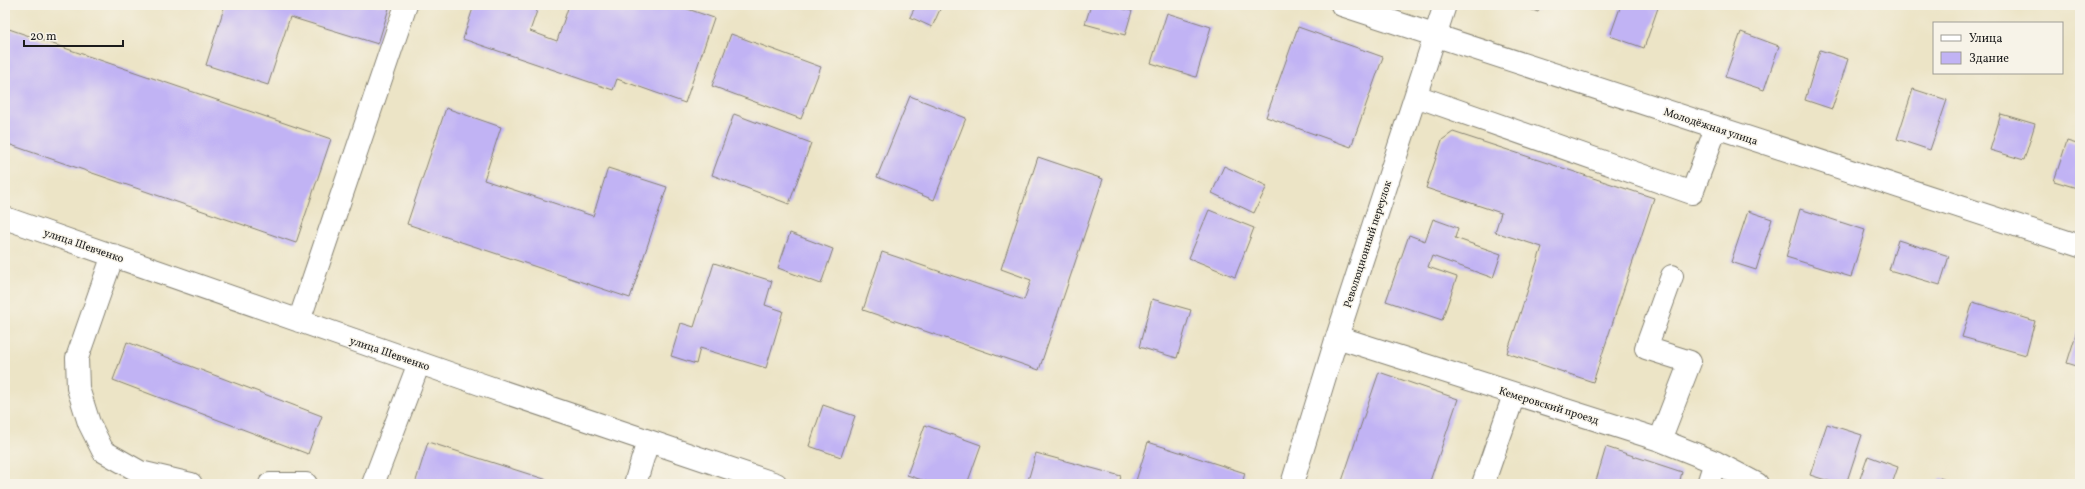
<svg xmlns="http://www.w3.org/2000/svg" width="2085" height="489" font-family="Vollkorn,serif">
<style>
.building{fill:#c1b3f4}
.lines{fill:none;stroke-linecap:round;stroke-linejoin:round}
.minor-casing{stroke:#848071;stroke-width:24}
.minor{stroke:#fff;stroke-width:22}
.labels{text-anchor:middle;stroke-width:3;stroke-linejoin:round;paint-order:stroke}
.street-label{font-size:11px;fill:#1c1c1c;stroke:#f7f3e8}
</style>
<rect width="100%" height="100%" fill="#f7f3e8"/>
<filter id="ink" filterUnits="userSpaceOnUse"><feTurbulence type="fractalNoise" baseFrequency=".025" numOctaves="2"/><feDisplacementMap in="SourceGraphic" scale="8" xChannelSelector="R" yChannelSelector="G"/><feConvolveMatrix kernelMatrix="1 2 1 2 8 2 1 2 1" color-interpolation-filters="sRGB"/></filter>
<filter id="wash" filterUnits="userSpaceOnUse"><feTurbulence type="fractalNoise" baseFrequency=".012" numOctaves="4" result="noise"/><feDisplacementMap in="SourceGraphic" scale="16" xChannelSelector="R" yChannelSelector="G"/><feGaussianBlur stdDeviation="0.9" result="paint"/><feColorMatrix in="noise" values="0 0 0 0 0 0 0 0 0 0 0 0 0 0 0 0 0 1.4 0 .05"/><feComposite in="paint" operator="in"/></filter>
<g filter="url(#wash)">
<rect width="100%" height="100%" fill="#ece4c6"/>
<g id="blocks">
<path class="building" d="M 225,5 L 390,5 L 378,44 L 290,17 L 268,85 L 206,65 Z
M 474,5 L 539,5 L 530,31 L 557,41 L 569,5 L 676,5 L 714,18 L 685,103 L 617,79 L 613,90 L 463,39 Z
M 916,5 L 942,5 L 932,27 L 910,17 Z
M 1091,5 L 1109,5 L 1132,11 L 1125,35 L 1085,24 Z
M 1518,5 L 1541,5 L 1538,12 Z
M 1621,5 L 1659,5 L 1644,48 L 1610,36 Z
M 1167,13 L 1211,27 L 1196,77 L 1151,63 Z
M 1298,27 L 1383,57 L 1351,147 L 1266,117 Z
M 6,28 L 331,139 L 296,243 L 5,143 Z
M 1741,32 L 1779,46 L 1764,90 L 1725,77 Z
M 731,34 L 821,67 L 801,119 L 712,86 Z
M 1820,50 L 1848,59 L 1832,109 L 1805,100 Z
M 1913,89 L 1947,100 L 1930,150 L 1897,139 Z
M 910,96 L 966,118 L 934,200 L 877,177 Z
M 446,108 L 501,127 L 484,180 L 593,216 L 608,168 L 667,187 L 630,298 L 407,224 Z
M 734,114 L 811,143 L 789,204 L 712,175 Z
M 2001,114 L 2035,124 L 2024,160 L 1990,150 Z
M 1453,132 L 1654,198 L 1593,382 L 1507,353 L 1542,247 L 1495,232 L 1501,213 L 1426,188 L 1442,140 Z
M 2067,141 L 2080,145 L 2080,189 L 2054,181 Z
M 1038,157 L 1103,179 L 1039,370 L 863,310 L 882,252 L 1024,300 L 1031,280 L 1001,269 Z
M 1224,166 L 1267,186 L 1254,213 L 1212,193 Z
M 1800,209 L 1865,230 L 1851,277 L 1786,257 Z
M 1209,210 L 1254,228 L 1235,277 L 1189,258 Z
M 1748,211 L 1772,219 L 1756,270 L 1731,262 Z
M 1433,219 L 1458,228 L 1455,238 L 1501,254 L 1493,278 L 1432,256 L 1428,267 L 1457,277 L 1442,320 L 1386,301 L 1409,235 L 1425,241 Z
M 790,233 L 833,249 L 821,284 L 778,268 Z
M 1898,240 L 1949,256 L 1940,285 L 1889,270 Z
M 714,263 L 772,281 L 765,305 L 783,311 L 766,368 L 700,348 L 696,364 L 671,356 L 681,323 L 694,327 Z
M 1152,299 L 1191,310 L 1177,358 L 1139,347 Z
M 1973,302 L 2035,321 L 2026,355 L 1962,337 Z
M 2080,321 L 2080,367 L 2067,363 Z
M 127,342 L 322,416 L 308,454 L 113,380 Z
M 1379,372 L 1458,399 L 1429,484 L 1341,484 Z
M 823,405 L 855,416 L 841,457 L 809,446 Z
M 1827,424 L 1862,435 L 1846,484 L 1838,484 L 1810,475 Z
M 925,425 L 981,445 L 967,484 L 934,484 L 907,475 Z
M 428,442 L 560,484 L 415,484 Z
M 1148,442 L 1245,473 L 1242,484 L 1135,484 Z
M 1606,447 L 1682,472 L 1679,484 L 1595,484 Z
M 1036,453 L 1121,476 L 1119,484 L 1027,484 Z
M 1868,456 L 1898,467 L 1892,484 L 1858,484 Z
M 1940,478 L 1957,484 L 1938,484 Z"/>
</g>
</g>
<g filter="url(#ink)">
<use href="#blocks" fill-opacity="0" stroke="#848071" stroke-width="1"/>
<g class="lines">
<defs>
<path id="minor" d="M 1342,5 L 2080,246
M 1416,96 L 1692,193 L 1716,128
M 5,218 L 483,385 L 776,484
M 113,255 L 77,358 L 78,388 L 89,423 L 103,451 L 140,472 L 191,484
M 299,321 L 406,5
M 1337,337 L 1660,440 L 1715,462 L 1757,484
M 1660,440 L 1690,362 L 1646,348 L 1672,276
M 270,484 L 306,484
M 373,484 L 419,363
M 635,484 L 648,441
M 1292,484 L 1337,337 L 1445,5
M 1483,484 L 1514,395
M 1708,484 L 1715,462"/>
</defs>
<use href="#minor" class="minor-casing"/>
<use href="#minor" class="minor"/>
</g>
</g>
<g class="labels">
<g class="street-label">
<text transform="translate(1711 126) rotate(18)" y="4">Молодёжная улица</text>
<text transform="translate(1367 244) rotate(-72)" y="4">Революционный переулок</text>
<text transform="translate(84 245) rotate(19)" y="4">улица Шевченко</text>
<text transform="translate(390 353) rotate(19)" y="4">улица Шевченко</text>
<text transform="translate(1549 405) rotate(17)" y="4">Кемеровский проезд</text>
</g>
</g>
<rect width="2085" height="489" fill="none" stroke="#f7f3e8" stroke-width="20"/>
<rect x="1933" y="22" width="130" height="52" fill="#f7f3e8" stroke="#9f9d96"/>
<rect x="1941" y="35" width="20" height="6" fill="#ffffff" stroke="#9f9d96"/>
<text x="1969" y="42" font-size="12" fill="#1c1c1c">Улица</text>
<rect x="1941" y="52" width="20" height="12" fill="#c1b3f4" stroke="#9f9d96"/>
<text x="1969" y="62" font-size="12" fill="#1c1c1c">Здание</text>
<path d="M24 40v6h99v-6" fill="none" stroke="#1c1c1c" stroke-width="2"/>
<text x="30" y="40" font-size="12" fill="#1c1c1c" stroke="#f7f3e8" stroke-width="3" paint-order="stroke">20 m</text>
</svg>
